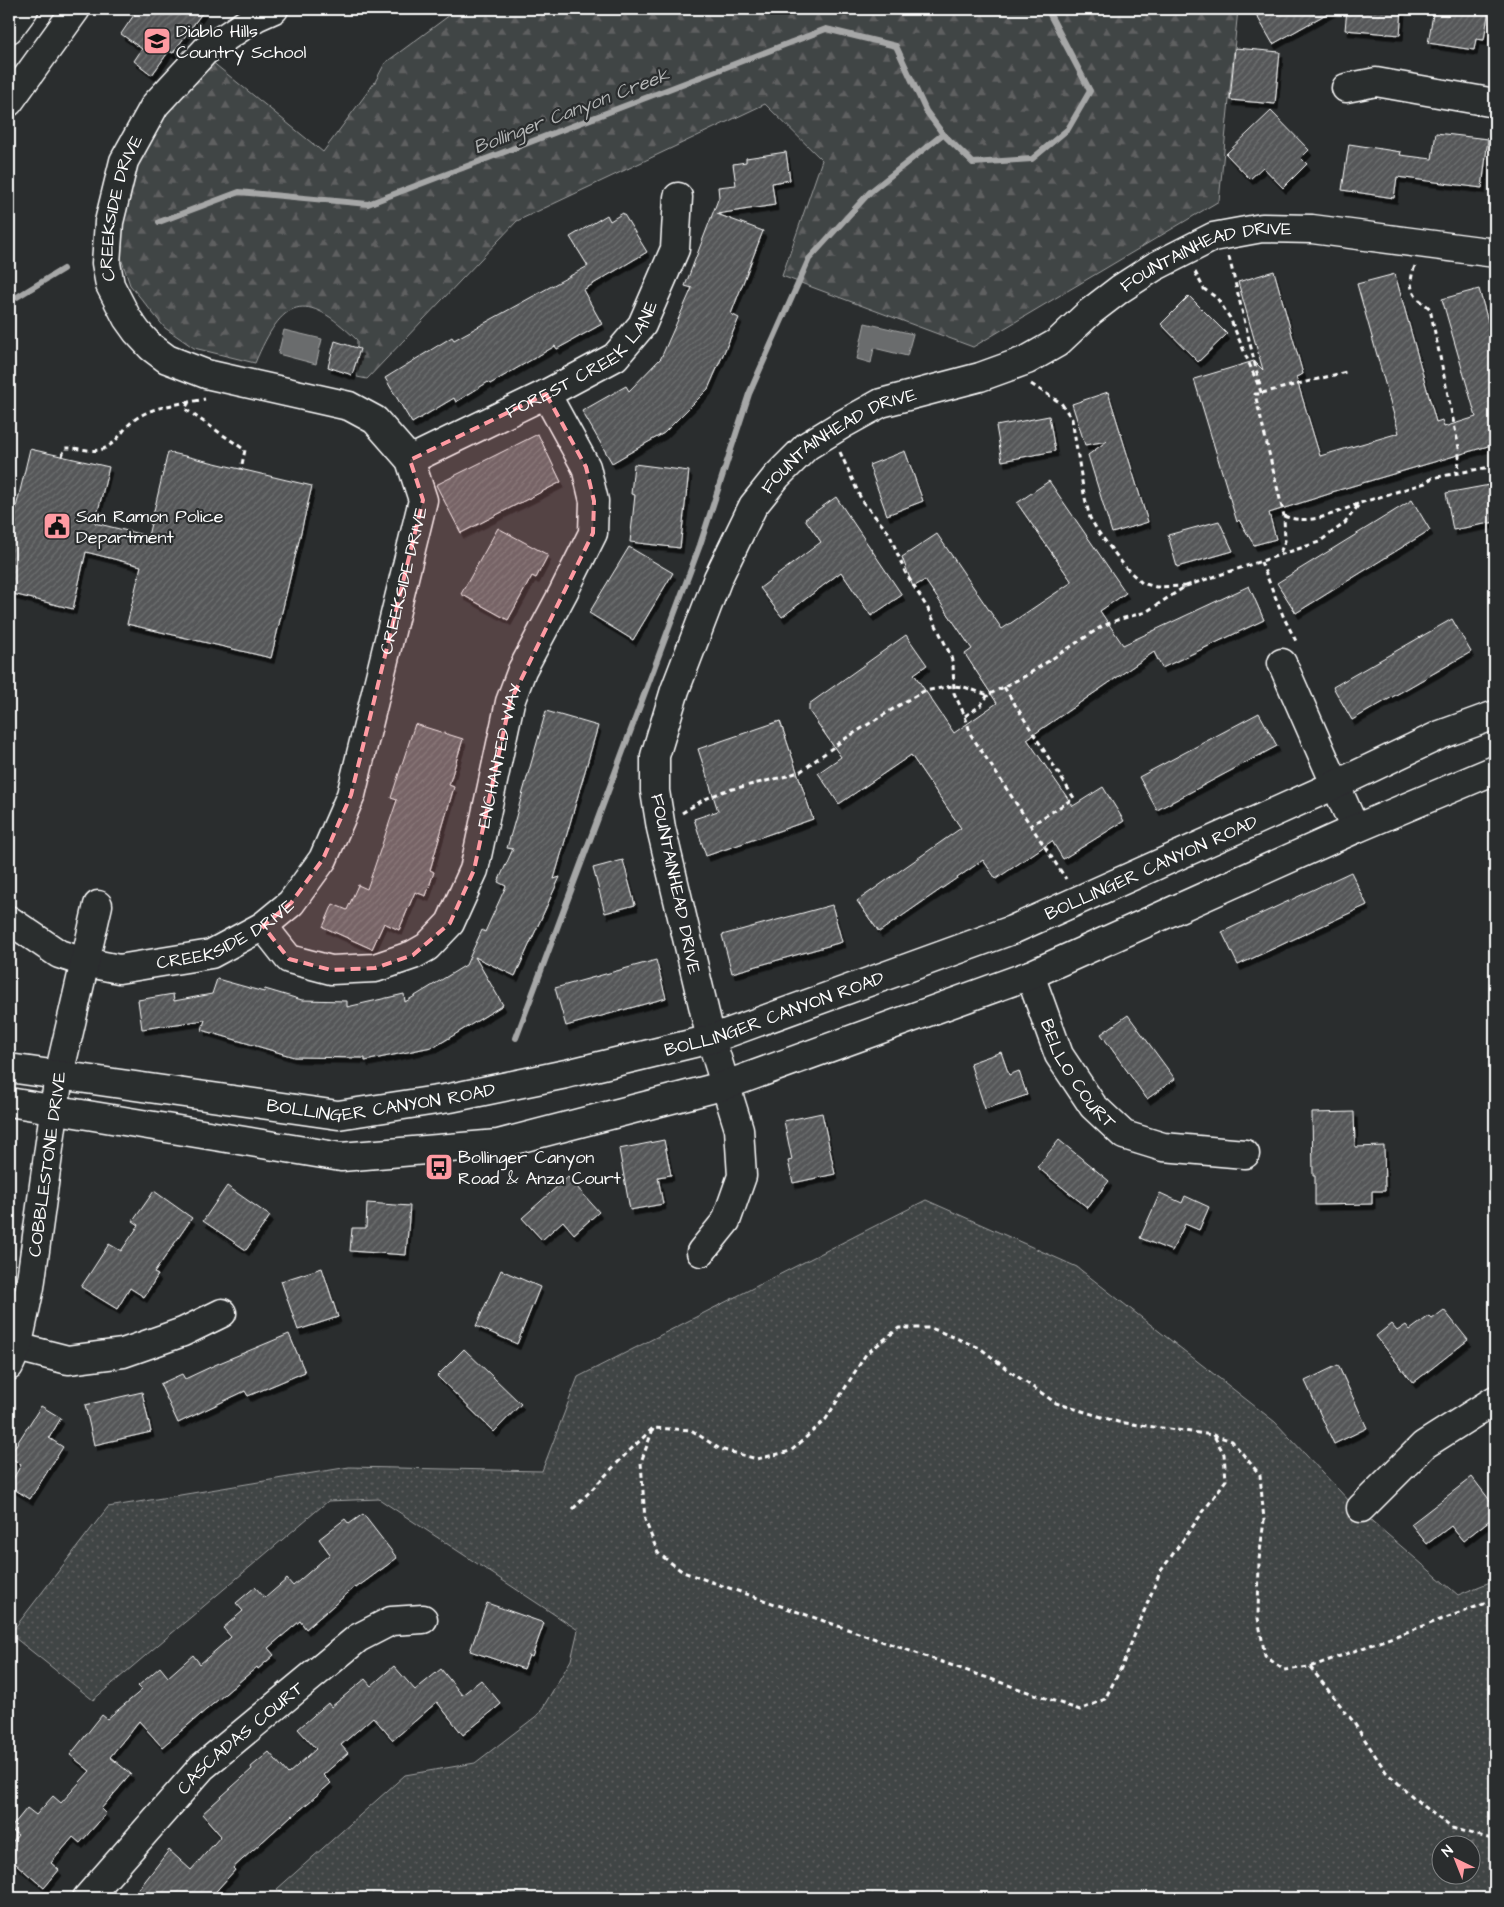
<svg xmlns="http://www.w3.org/2000/svg" width="1504" height="1907" font-family="'Architects Daughter',sans-serif">
<style>
.grass{fill:url(#grass-dots);stroke:#a0a2a2;fill-rule:evenodd}
.forest{fill:url(#forest-firs);stroke:#a0a2a2}
.water{fill:#6a6c6d;stroke:#a6a7a7}
.lines{fill:none;stroke-linecap:round;stroke-linejoin:round}
.stream{stroke:#a6a7a7;stroke-width:6}
.building{fill:url(#building-hatch);stroke:#fff;filter:url(#shadow)}
.minor-casing{stroke:#fff;stroke-width:31}
.major-casing{stroke:#fff;stroke-width:31}
.path{stroke:#fff;stroke-width:3;stroke-dasharray:5 4;stroke-linecap:butt}
.minor{stroke:#2a2d2e;stroke-width:28}
.major{stroke:#2a2d2e;stroke-width:28}
.marked{fill:#ff9aa2;fill-opacity:0.2;stroke:#ff9aa2;stroke-width:4;stroke-dasharray:10 6;stroke-linejoin:round}
.labels{text-anchor:middle;stroke-width:4.5;stroke-linejoin:round;paint-order:stroke}
.poi-label{font-size:18px;fill:#fff;stroke:#2a2d2e;text-anchor:start}
.street-label{font-size:18px;fill:#fff;stroke:#2a2d2e}
.water-label{font-size:19px;font-style:italic;fill:#b4b6b6;stroke:#2a2d2e}
</style>
<defs>
<pattern id="grass-dots" width="8" height="8" patternUnits="userSpaceOnUse" patternTransform="scale(1.25)"><rect width="8" height="8" fill="#414445"/><path d="M2 2h.1M6 6h.1" fill="none" stroke="#5e6061" stroke-width="1.8" stroke-linecap="round"/></pattern>
<pattern id="forest-firs" width="22" height="20" patternUnits="userSpaceOnUse" patternTransform="scale(1.25)"><rect width="22" height="20" fill="#414445"/><path d="M5 1l3.5 6h-7zM16 11l3.5 6h-7z" fill="#5e6061"/></pattern>
<pattern id="building-hatch" width="6" height="6" patternUnits="userSpaceOnUse" patternTransform="scale(1.25)"><rect width="6" height="6" fill="#555758"/><path d="M-1 1l2-2M0 6l6-6M5 7l2-2" fill="none" stroke="#6e7071"/></pattern>
<filter id="shadow"><feDropShadow dx="3" dy="5.5" stdDeviation="0" flood-color="#0009"/></filter>
</defs>
<rect width="100%" height="100%" fill="#2a2d2e"/>
<filter id="ink" filterUnits="userSpaceOnUse"><feTurbulence type="fractalNoise" baseFrequency=".02" numOctaves="2"/><feDisplacementMap in="SourceGraphic" scale="10" xChannelSelector="R" yChannelSelector="G"/><feConvolveMatrix kernelMatrix="1 2 1 2 8 2 1 2 1" color-interpolation-filters="sRGB"/></filter>
<g filter="url(#ink)">
<path class="grass" d="M 926,1200 L 1077,1267 L 1275,1422 L 1352,1504 L 1458,1595 L 1495,1580 L 1495,1898 L 288,1898 L 277,1889 L 405,1775 L 475,1763 L 539,1714 L 571,1660 L 578,1630 L 379,1499 L 328,1501 L 93,1700 L 10,1634 L 108,1507 L 349,1467 L 542,1471 L 578,1377 ZM 1442,1844 L 1472,1844 L 1472,1874 L 1442,1874 Z"/>
<path class="forest" d="M 458,9 L 1238,9 L 1219,201 L 973,347 L 782,276 L 822,160 L 765,104 L 517,221 L 367,379 L 357,377 L 357,340 C 304,288 282,299 255,363 L 194,348 L 165,328 L 130,285 L 120,255 L 120,220 L 139,160 L 160,118 L 211,61 L 323,152 L 375,82 L 385,63 Z"/>
<path class="water" d="M 865,323 L 913,334 L 907,356 L 874,348 L 871,363 L 857,359 Z
M 284,330 L 322,339 L 316,364 L 278,354 Z"/>
<g class="lines">
<path class="stream" d="M 159,222 L 239,192 L 368,204 L 826,29 L 896,46 L 926,111 L 943,134 L 973,163 L 1032,159 L 1068,129 L 1090,91 L 1047,9
M 9,300 L 17,297 L 63,269
M 516,1038 L 700,545 L 749,394 L 809,259 L 870,192 L 943,134"/>
</g>
<path class="building" d="M 138,9 L 205,9 L 173,53 L 169,51 L 152,75 L 134,61 L 142,49 L 121,34 Z
M 1253,9 L 1335,9 L 1273,44 Z
M 1347,9 L 1402,9 L 1400,35 L 1345,30 Z
M 1434,9 L 1489,9 L 1484,40 L 1476,39 L 1474,50 L 1428,43 Z
M 1235,48 L 1280,52 L 1275,104 L 1230,100 Z
M 1271,111 L 1309,150 L 1301,158 L 1307,164 L 1283,188 L 1263,167 L 1250,179 L 1226,154 Z
M 1436,133 L 1488,139 L 1482,188 L 1397,177 L 1394,198 L 1342,190 L 1349,144 L 1401,152 L 1400,155 L 1432,159 Z
M 786,152 L 790,180 L 772,183 L 775,205 L 717,214 L 763,231 L 731,314 L 739,318 L 708,389 L 664,433 L 612,463 L 582,411 L 626,386 L 629,391 L 661,358 L 692,288 L 685,286 L 719,197 L 718,187 L 736,185 L 733,164 L 746,162 L 746,158 Z
M 623,213 L 647,252 L 583,290 L 602,324 L 557,349 L 555,346 L 490,384 L 488,382 L 456,402 L 454,398 L 412,423 L 385,378 L 452,337 L 454,340 L 588,266 L 570,237 L 607,215 L 610,221 Z
M 1274,271 L 1303,374 L 1296,377 L 1320,456 L 1399,433 L 1357,284 L 1395,274 L 1436,422 L 1442,420 L 1444,427 L 1476,417 L 1442,299 L 1479,289 L 1495,347 L 1495,444 L 1332,492 L 1332,493 L 1269,513 L 1276,539 L 1254,545 L 1239,520 L 1237,522 L 1194,379 L 1254,361 L 1263,370 L 1238,282 Z
M 1189,296 L 1227,334 L 1198,362 L 1161,324 Z
M 335,341 L 360,349 L 352,375 L 328,367 Z
M 1108,392 L 1148,522 L 1112,533 L 1088,455 L 1107,441 L 1085,445 L 1072,404 Z
M 1049,416 L 1055,451 L 1002,461 L 996,426 Z
M 538,434 L 561,482 L 461,533 L 436,485 Z
M 30,449 L 109,467 L 95,523 L 148,536 L 168,452 L 312,486 L 271,658 L 127,624 L 141,566 L 86,552 L 73,609 L 9,593 L 9,537 Z
M 905,451 L 923,501 L 887,515 L 869,465 Z
M 634,464 L 689,471 L 680,548 L 630,542 L 635,495 L 631,494 Z
M 1049,481 L 1126,593 L 1100,611 L 1123,645 L 1249,586 L 1264,620 L 1162,668 L 1154,652 L 1027,739 L 1073,806 L 1103,787 L 1124,821 L 1063,859 L 1052,841 L 996,879 L 983,860 L 879,932 L 857,901 L 961,828 L 911,755 L 839,804 L 818,773 L 841,757 L 809,711 L 809,704 L 906,635 L 927,665 L 914,674 L 954,733 L 997,703 L 965,654 L 972,649 L 925,580 L 913,587 L 902,557 L 937,534 L 1002,629 L 1072,582 L 1017,503 Z
M 1495,484 L 1495,522 L 1453,530 L 1446,493 Z
M 836,497 L 902,595 L 871,616 L 841,572 L 782,617 L 760,588 L 821,542 L 805,519 Z
M 1412,500 L 1430,530 L 1296,613 L 1277,583 Z
M 1219,521 L 1233,551 L 1177,567 L 1168,535 Z
M 498,528 L 548,555 L 536,578 L 532,576 L 508,620 L 461,594 Z
M 629,547 L 673,573 L 633,640 L 589,613 Z
M 1452,619 L 1471,652 L 1352,720 L 1333,687 Z
M 546,711 L 598,726 L 554,879 L 560,877 L 515,976 L 475,957 L 503,1005 L 436,1046 L 365,1061 L 365,1058 L 294,1057 L 202,1030 L 205,1020 L 142,1029 L 138,1000 L 173,994 L 174,1001 L 212,994 L 217,979 L 264,992 L 265,989 L 302,1000 L 347,1001 L 347,1007 L 404,994 L 405,1002 L 466,965 L 482,930 L 485,932 L 506,886 L 498,882 L 513,849 L 507,848 Z
M 1259,713 L 1277,746 L 1157,810 L 1139,777 Z
M 780,721 L 813,819 L 706,856 L 694,819 L 718,811 L 698,749 Z
M 415,724 L 463,739 L 449,785 L 454,787 L 430,870 L 434,872 L 426,896 L 415,892 L 399,930 L 384,923 L 372,949 L 323,927 L 333,904 L 347,910 L 358,885 L 367,889 L 397,800 L 391,798 Z
M 623,860 L 635,905 L 605,913 L 593,868 Z
M 1351,872 L 1367,905 L 1238,965 L 1222,932 Z
M 832,905 L 842,942 L 732,973 L 722,935 Z
M 656,960 L 666,998 L 566,1026 L 555,988 Z
M 1128,1015 L 1175,1079 L 1147,1099 L 1101,1034 Z
M 1001,1052 L 1009,1075 L 1019,1071 L 1027,1095 L 985,1109 L 970,1063 Z
M 1354,1112 L 1355,1147 L 1384,1146 L 1385,1191 L 1372,1191 L 1372,1204 L 1315,1205 L 1315,1176 L 1313,1176 L 1312,1113 Z
M 822,1113 L 835,1174 L 793,1183 L 788,1161 L 792,1160 L 784,1121 Z
M 664,1140 L 671,1175 L 658,1177 L 663,1204 L 630,1210 L 619,1149 Z
M 1059,1140 L 1109,1181 L 1088,1208 L 1037,1167 Z
M 568,1177 L 599,1212 L 574,1234 L 563,1221 L 542,1240 L 522,1218 Z
M 227,1186 L 270,1216 L 246,1250 L 203,1221 Z
M 154,1191 L 192,1218 L 154,1273 L 158,1275 L 144,1297 L 130,1288 L 117,1309 L 81,1287 L 109,1244 L 121,1251 L 139,1225 L 133,1221 Z
M 1160,1193 L 1182,1203 L 1185,1196 L 1209,1207 L 1199,1230 L 1185,1224 L 1172,1251 L 1140,1238 Z
M 367,1203 L 410,1206 L 406,1255 L 350,1251 L 352,1228 L 366,1228 Z
M 322,1268 L 338,1317 L 298,1330 L 281,1281 Z
M 501,1270 L 540,1287 L 517,1344 L 476,1326 Z
M 1444,1310 L 1468,1340 L 1413,1383 L 1376,1336 L 1391,1324 L 1397,1331 L 1406,1325 L 1410,1330 L 1429,1316 L 1432,1319 Z
M 289,1334 L 305,1372 L 248,1396 L 245,1391 L 178,1423 L 160,1384 L 182,1374 L 185,1379 L 217,1364 Z
M 464,1349 L 521,1404 L 494,1432 L 437,1376 Z
M 1338,1365 L 1367,1428 L 1334,1444 L 1305,1381 Z
M 142,1392 L 151,1432 L 94,1445 L 85,1405 Z
M 41,1406 L 61,1418 L 49,1438 L 63,1447 L 30,1499 L 9,1486 L 21,1465 L 9,1456 Z
M 1472,1477 L 1495,1507 L 1495,1516 L 1463,1541 L 1451,1526 L 1427,1544 L 1411,1524 Z
M 363,1514 L 397,1558 L 356,1588 L 355,1587 L 306,1629 L 300,1621 L 268,1648 L 274,1655 L 258,1669 L 257,1667 L 162,1747 L 139,1721 L 110,1757 L 131,1774 L 101,1809 L 106,1814 L 80,1843 L 73,1837 L 51,1863 L 59,1870 L 44,1888 L 9,1858 L 9,1846 L 18,1835 L 10,1829 L 27,1808 L 36,1815 L 53,1796 L 61,1803 L 90,1771 L 70,1755 L 102,1715 L 107,1719 L 142,1690 L 138,1686 L 160,1667 L 168,1677 L 193,1655 L 200,1664 L 231,1637 L 223,1628 L 243,1611 L 236,1603 L 255,1587 L 265,1598 L 287,1579 L 293,1586 L 330,1554 L 319,1539 L 345,1519 L 349,1524 Z
M 487,1603 L 544,1623 L 532,1657 L 529,1655 L 524,1669 L 470,1651 Z
M 394,1666 L 415,1690 L 441,1669 L 462,1695 L 481,1680 L 501,1704 L 463,1735 L 437,1702 L 393,1740 L 373,1717 L 341,1745 L 348,1753 L 323,1775 L 331,1783 L 293,1816 L 292,1815 L 233,1868 L 235,1870 L 210,1898 L 132,1898 L 169,1850 L 191,1870 L 221,1836 L 202,1814 L 252,1769 L 251,1767 L 269,1752 L 288,1774 L 316,1749 L 298,1729 L 328,1703 L 331,1707 L 365,1679 L 371,1686 Z"/>
<g class="lines">
<defs>
<g id="minor">
<path d="M 1346,88 L 1376,82 L 1495,103"/>
<path id="s1" d="M 410,460 L 546,394 L 615,357 L 642,325 L 675,249 L 678,197"/>
<path d="M 1282,663 L 1355,829"/>
<path id="s2" d="M 9,920 L 59,954 L 84,962 L 119,969 L 211,954 L 263,926 L 291,903 L 323,859 L 351,795 L 423,500 L 410,460 L 375,420 L 349,406 L 206,374 L 167,359 L 151,347 L 137,332 L 127,318 L 110,285 L 106,263 L 109,222 L 124,161 L 155,105 L 205,51 L 256,17 L 274,9"/>
<path id="s3" d="M 263,926 L 289,959 L 331,970 L 375,968 L 413,955 L 427,947 L 450,923 L 474,870 L 510,702 L 522,670 L 563,593 L 593,533 L 594,501 L 586,467 L 546,394"/>
<path id="s4" d="M 1030,975 L 1059,1055 L 1093,1106 L 1124,1135 L 1163,1147 L 1245,1154"/>
<path id="s5" d="M 701,1252 L 726,1221 L 742,1176 L 739,1129 L 711,1039 L 661,828 L 655,791 L 655,756 L 675,690 L 718,578 L 753,506 L 777,476 L 807,446 L 843,424 L 881,403 L 980,377 L 1027,360 L 1057,343 L 1090,312 L 1120,289 L 1154,267 L 1213,237 L 1262,228 L 1312,229 L 1495,253"/>
<path d="M 9,1345 L 68,1360 L 123,1353 L 183,1332 L 222,1313"/>
<path id="s6" d="M 9,1366 L 17,1348 L 30,1287 L 59,1075 L 98,905"/>
<path d="M 1361,1508 L 1424,1445 L 1495,1400"/>
<path id="s7" d="M 87,1898 L 202,1767 L 358,1638 L 391,1621 L 423,1619"/>
</g>
<g id="major">
<path d="M 9,29 L 24,9"/>
<path d="M 9,102 L 76,9"/>
<path id="s8" d="M 9,1068 L 338,1115 L 450,1098 L 566,1074 L 711,1039 L 1012,930 L 1335,785 L 1440,735 L 1495,715"/>
<path d="M 9,1102 L 341,1157 L 498,1144 L 726,1085 L 1030,975 L 1355,829 L 1495,770"/>
</g>
</defs>
<use href="#minor" class="minor-casing"/>
<use href="#major" class="major-casing"/>
<path class="path" d="M 1229,257 L 1260,385
M 1415,266 C 1411,275 1409,287 1415,295 C 1419,301 1425,303 1430,309 L 1459,448 L 1459,462 L 1456,473
M 1195,272 L 1204,289 L 1217,298 L 1230,318 L 1262,394 L 1255,394 L 1284,516 L 1285,541 L 1279,555
M 1031,384 L 1061,403 L 1072,419 L 1084,494 L 1090,518 L 1099,533 L 1126,568 L 1142,583 L 1156,587 L 1186,586
M 1262,393 L 1346,372
M 189,402 L 185,409 L 245,450 L 241,469
M 840,452 L 862,501 L 889,533 L 905,572 L 928,609 L 950,654 L 953,664 L 954,693 L 965,716 L 971,735 L 1066,879
M 62,456 L 65,448 C 77,447 91,453 103,449 C 118,443 123,428 134,420 C 154,405 182,404 205,399
M 1284,516 C 1309,526 1336,513 1360,503
M 1261,562 L 1284,618 L 1297,643
M 1004,687 L 1074,798 L 1031,825
M 965,716 L 980,706 L 988,695
M 682,813 L 703,800 L 724,791 L 787,776 L 801,771 L 843,740 L 906,701 L 924,691 L 953,686 L 964,687 L 988,695 L 1027,675 L 1101,627 L 1117,620 L 1146,612 L 1186,586 L 1319,542 L 1345,523 L 1360,503 L 1425,483 L 1432,478 L 1495,466
M 653,1429 L 641,1462 L 645,1520 L 658,1553 L 683,1572 L 1080,1710 L 1105,1699 L 1122,1666 L 1160,1572 L 1226,1480 L 1224,1454 L 1214,1436
M 573,1509 L 625,1455 L 653,1428 L 691,1430 L 720,1449 L 757,1459 L 791,1451 L 826,1419 L 866,1354 L 899,1328 L 931,1328 L 980,1348 L 1008,1370 L 1056,1403 L 1118,1422 L 1213,1435 L 1232,1441 L 1260,1475 L 1264,1520 L 1259,1560 L 1258,1618 L 1265,1656 L 1284,1670 L 1310,1667 L 1495,1600
M 1310,1667 L 1352,1720 L 1386,1772 L 1424,1807 L 1452,1828 L 1495,1840"/>
<use href="#minor" class="minor"/>
<use href="#major" class="major"/>
</g>
</g>
<path class="marked" d="M 546,394 L 586,467 L 594,501 L 593,533 L 510,702 L 474,870 L 450,923 L 413,955 L 375,968 L 331,970 L 289,959 L 263,926 L 291,903 L 323,859 L 351,795 L 423,500 L 410,460 Z"/>
<defs>
<symbol id="school-square" viewBox="-11 -11 22 22"><rect x="-9" y="-9" width="18" height="18" rx="4" fill="#ff9aa2" stroke="#2a2d2e"/><path d="M0-5L7-2L0 1L-7-2ZM-4 1L0 2.5L4 1V4Q0 6-4 4Z" fill="#111"/></symbol>
<symbol id="civic-square" viewBox="-11 -11 22 22"><rect x="-9" y="-9" width="18" height="18" rx="4" fill="#ff9aa2" stroke="#2a2d2e"/><path d="M-.6-6.5H3V-4.5H.6V-3L4-1V1h2V6H-6V1h2V-1L-.6-3ZM-1.2 2.5V6h2.4V2.5Z" fill="#111"/></symbol>
<symbol id="bus-square" viewBox="-11 -11 22 22"><rect x="-9" y="-9" width="18" height="18" rx="4" fill="#ff9aa2" stroke="#2a2d2e"/><path d="M-5-6H5V4H4V6H2V4H-2V6H-4V4H-5ZM-3.5-4V0h7V-4ZM-3.5 1.2v1.5H-2V1.2ZM2 1.2v1.5H3.5V1.2Z" fill="#111"/></symbol>
</defs>
<g fill-rule="evenodd">
<use href="#school-square" x="141" y="25" width="32" height="32"/>
<use href="#civic-square" x="41" y="510" width="32" height="32"/>
<use href="#bus-square" x="423" y="1151" width="32" height="32"/>
</g>
<g class="labels">
<g class="poi-label">
<text x="176" y="37">Diablo Hills<tspan x="176" dy="21">Country School</tspan></text>
<text x="76" y="522">San Ramon Police<tspan x="76" dy="21">Department</tspan></text>
<text x="458" y="1163">Bollinger Canyon<tspan x="458" dy="21">Road &amp; Anza Court</tspan></text>
</g>
<g class="street-label">
<text dy="6" stroke="none"><textPath href="#s2" startOffset="1226">CREEKSIDE DRIVE</textPath></text>
<text dy="6" stroke="none"><textPath href="#s5" startOffset="1318">FOUNTAINHEAD DRIVE</textPath></text>
<text dy="6" stroke="none"><textPath href="#s1" startOffset="202">FOREST CREEK LANE</textPath></text>
<text dy="6" stroke="none"><textPath href="#s5" startOffset="898">FOUNTAINHEAD DRIVE</textPath></text>
<text dy="6" stroke="none"><textPath href="#s2" startOffset="656">CREEKSIDE DRIVE</textPath></text>
<text dy="6" stroke="none"><textPath href="#s3" startOffset="394">ENCHANTED WAY</textPath></text>
<text dy="6" stroke="none"><textPath href="#s8" startOffset="1186">BOLLINGER CANYON ROAD</textPath></text>
<text transform="translate(676 884) rotate(78)" y="6">FOUNTAINHEAD DRIVE</text>
<text dy="6" stroke="none"><textPath href="#s2" startOffset="236">CREEKSIDE DRIVE</textPath></text>
<text dy="6" stroke="none"><textPath href="#s8" startOffset="781">BOLLINGER CANYON ROAD</textPath></text>
<text dy="6" stroke="none"><textPath href="#s4" startOffset="111">BELLO COURT</textPath></text>
<text dy="6" stroke="none"><textPath href="#s8" startOffset="376">BOLLINGER CANYON ROAD</textPath></text>
<text dy="6" stroke="none"><textPath href="#s6" startOffset="206">COBBLESTONE DRIVE</textPath></text>
<text dy="6" stroke="none"><textPath href="#s7" startOffset="222">CASCADAS COURT</textPath></text>
</g>
<g class="water-label">
<text transform="translate(571 110) rotate(-21)" y="7">Bollinger Canyon Creek</text>
</g>
</g>
<rect width="1504" height="1907" fill="none" stroke="#2a2d2e" stroke-width="30"/>
<rect x="15" y="15" width="1474" height="1877" fill="none" stroke="#fff" stroke-width="2" filter="url(#ink)"/>
<g transform="translate(1456 1860) rotate(317)"><circle r="24" fill="#2a2d2e" stroke="#7f8182"/>
<path d="M0-4L9 19L0 12L-9 19Z" fill="#ff9aa2"/>
<text y="-8" font-size="14" font-weight="bold" text-anchor="middle" fill="#ffffff">N</text>
</g>
</svg>
